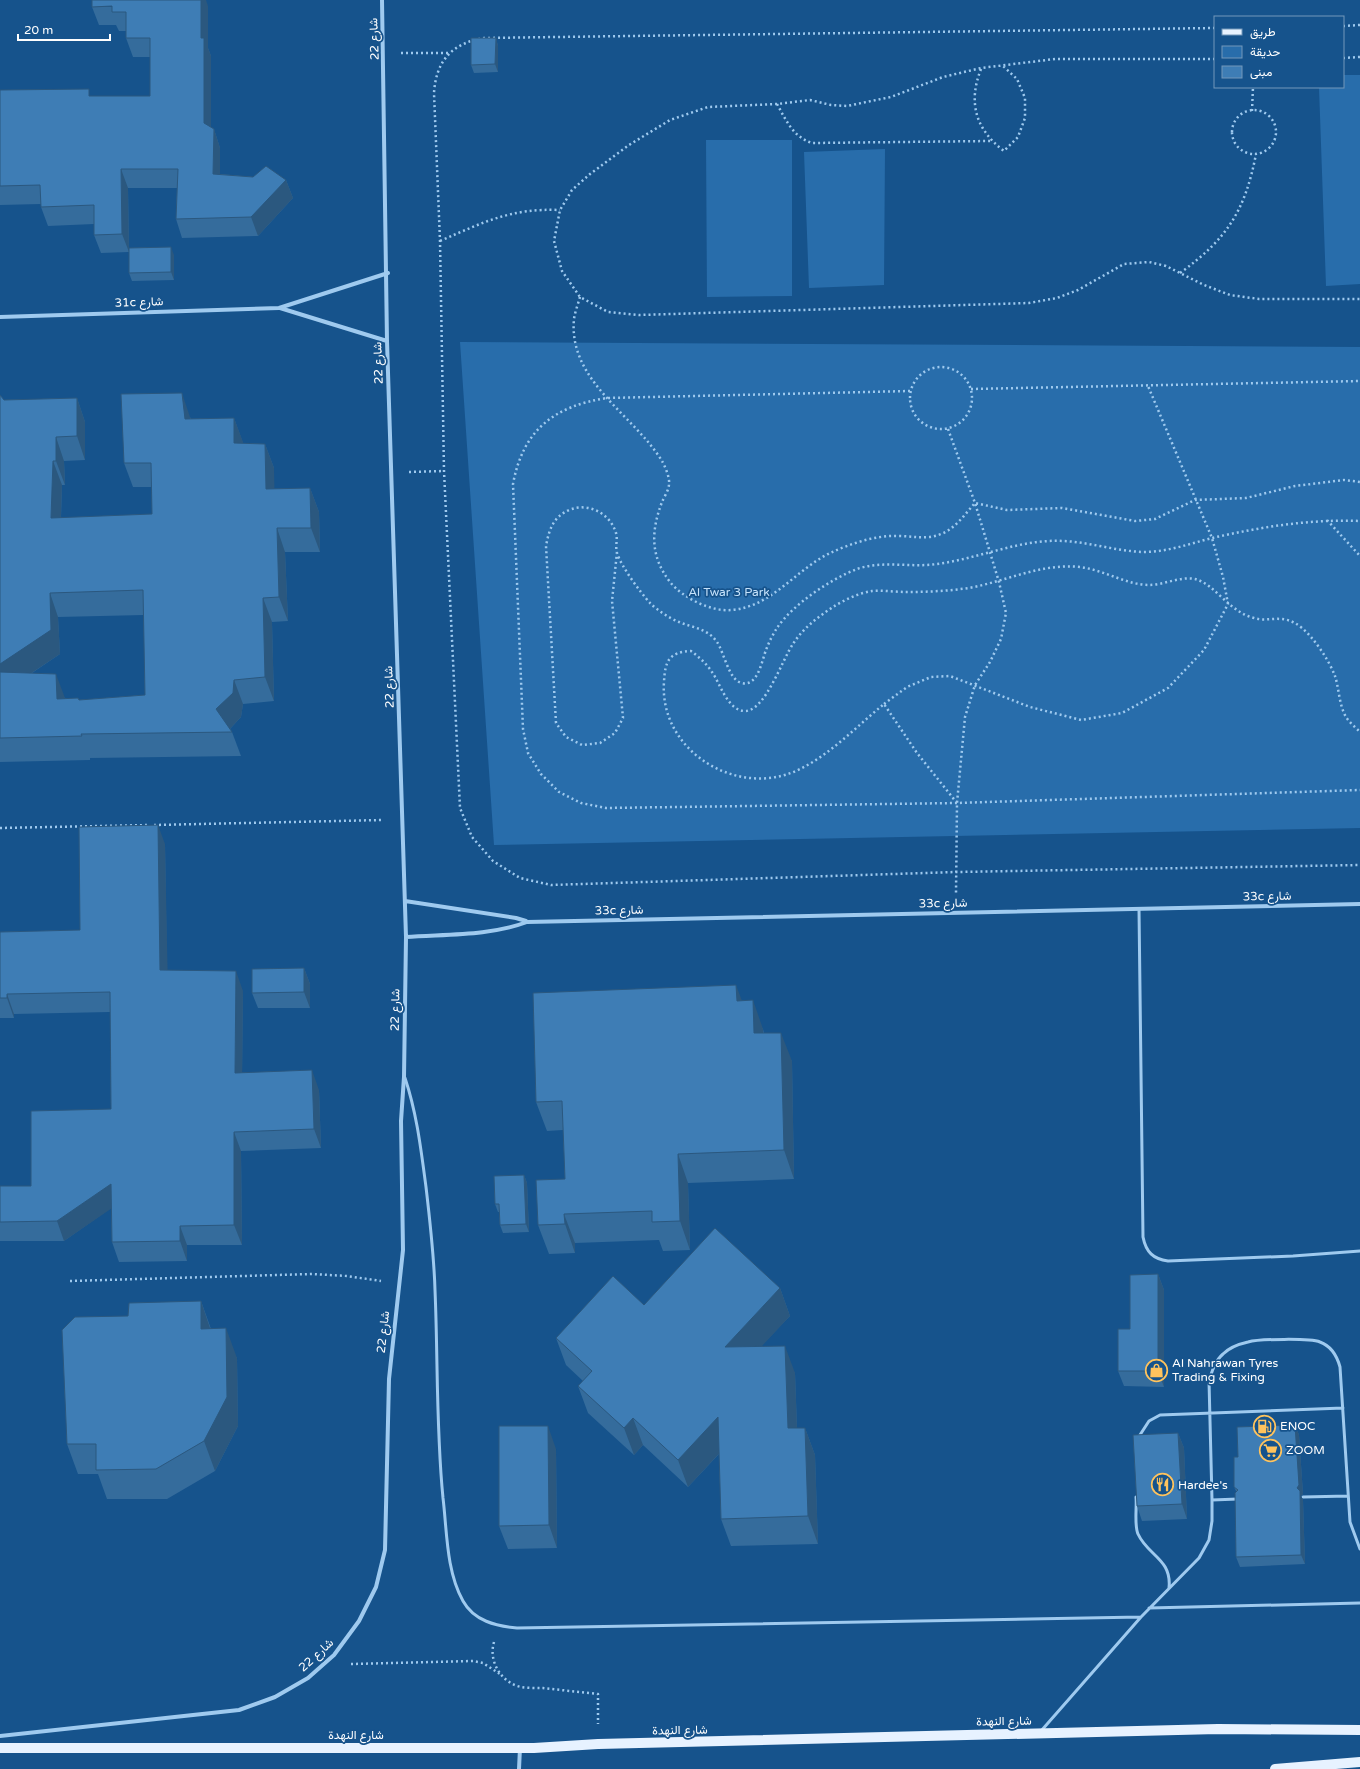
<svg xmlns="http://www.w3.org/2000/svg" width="1360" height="1769" font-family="'Varela Round',Vazirmatn,sans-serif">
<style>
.green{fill:#286dab}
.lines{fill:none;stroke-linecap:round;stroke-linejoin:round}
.path{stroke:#9fcaef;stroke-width:2.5;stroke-dasharray:2 3;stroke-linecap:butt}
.service{stroke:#9fcaef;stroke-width:3}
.minor{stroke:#9fcaef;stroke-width:4}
.primary{stroke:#e7f2ff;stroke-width:10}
.wall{fill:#356c9c;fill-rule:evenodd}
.shaded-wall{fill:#2b587f}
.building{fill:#3e7db5;stroke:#2b587f}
.labels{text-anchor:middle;stroke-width:3.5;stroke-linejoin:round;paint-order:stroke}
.street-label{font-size:12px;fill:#fff;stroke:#16538c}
.park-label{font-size:12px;fill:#c5e2fb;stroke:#16538c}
.poi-label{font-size:12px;fill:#fff;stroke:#16538c;text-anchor:start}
</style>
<rect width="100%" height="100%" fill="#16538c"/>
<path class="green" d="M 1343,75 L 1360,75 L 1360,284 L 1326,286 L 1319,87 L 1343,87 Z
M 706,140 L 792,140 L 792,296 L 707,297 Z
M 885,149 L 884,285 L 809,288 L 804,152 Z
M 460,342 L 1360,347 L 1360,828 L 494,845 Z"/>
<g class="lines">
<path class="path" d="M 1343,26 L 1360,25
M 1215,28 L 484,38 C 452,43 436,61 434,93 L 440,241 L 444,471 L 460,808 L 472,837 L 493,861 L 520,878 L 551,885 L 956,872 L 1360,865
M 401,53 L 448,53
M 1343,58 L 1360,57
M 1215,59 L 1055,59 L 981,68 L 943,77 L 891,97 L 847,106 L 831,105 L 810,100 L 777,104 L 708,107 L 670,120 L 629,145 L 590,174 L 572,190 L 560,210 L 554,241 L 562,271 L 580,297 L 608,312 L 639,315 L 1029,303 L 1057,298 L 1078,290 L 1124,264 L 1149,262 L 1166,266 L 1204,285 L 1230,295 L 1259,299 L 1360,299
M 981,69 C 968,102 975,129 1004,151 L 1018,137 L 1025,118 L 1025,98 L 1017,79 L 1003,66
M 777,104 C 786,120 793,137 812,143 L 991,141
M1232 132a22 22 0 1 1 44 0a22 22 0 1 1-44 0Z
M 1252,111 L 1253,87
M 440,241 C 484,222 511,208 560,210
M 1180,273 C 1227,239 1245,211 1256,154
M 580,297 C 578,304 575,312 574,319 C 568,381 634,415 662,461 C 665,466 670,478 669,484 C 669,490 664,497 662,502 C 651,531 650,556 670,582 C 683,598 711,612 732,610 C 773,606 795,570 830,553 C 850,544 875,535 898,536 C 913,536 926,540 941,534 C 955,529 965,514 975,503 L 1007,510 L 1062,508 L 1135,521 L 1155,519 L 1195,500 L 1246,498 L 1295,486 L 1344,480 L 1360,482
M910 398a31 31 0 1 1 62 0a31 31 0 1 1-62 0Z
M 971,389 L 1360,381
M 910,391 L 607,398 C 554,406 523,430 513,484 L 523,729 L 528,753 L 541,774 L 559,792 L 581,803 L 606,808 L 957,803 L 1360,790
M 948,429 L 975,503 L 999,582 L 1006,613 L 1001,639 L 990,662 L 975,685 L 965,717 L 957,803 L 956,894
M 409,472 L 444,471
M 1327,520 L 1360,556
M 617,552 L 612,601 L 623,718 L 615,733 L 600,743 L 582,745 L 566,737 L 556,723 L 546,546 C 549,530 553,517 569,510 C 588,502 610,513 616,533 C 618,539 615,546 617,553 C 621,566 640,592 650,603 C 657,610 669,618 679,622 C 693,628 707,628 717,642 C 724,652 729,681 742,683 C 758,687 762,660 766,650 C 769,642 773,634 777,628 C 793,604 831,579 857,569 C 883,560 911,568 937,564 C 975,559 1011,543 1049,541 C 1081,539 1112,551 1143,552 C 1167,552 1189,544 1212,538 C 1261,527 1309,519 1360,521
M 884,704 L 907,687 L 931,677 L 950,676 L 1030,707 L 1081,720 L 1122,713 L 1168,688 L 1204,650 L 1228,604 L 1223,577 L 1212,538 L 1148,386
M 957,803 L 917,753 L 884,704 C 857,726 831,754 800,769 C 738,800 659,751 664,682 C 665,661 669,652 691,651 C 699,657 706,663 712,672 C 720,683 728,712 746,711 C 766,709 782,660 793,644 C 803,628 818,617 833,607 C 844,600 859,593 872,591 C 883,590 895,592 906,592 C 927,592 948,591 969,588 C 1007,581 1041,563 1080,567 C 1104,570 1127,585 1149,585 C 1164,585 1180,576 1195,579 C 1215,584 1229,612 1254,618 C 1270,623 1283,612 1302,628 C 1314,638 1329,660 1335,676 C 1339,688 1339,705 1346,717 C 1349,722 1355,727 1360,732
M 154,825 L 383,820
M 0,828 L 149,825
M 70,1281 L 312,1274 L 347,1276 L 381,1281
M 494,1642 C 488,1662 502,1683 521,1687 C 528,1688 536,1688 543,1688 C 561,1690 579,1692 598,1694 L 598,1724
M 351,1664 L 473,1661 L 483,1663 L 500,1674"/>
<path class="service" d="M 1139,909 L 1143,1237 C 1146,1252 1153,1259 1168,1261 L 1293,1256 L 1360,1251
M 405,1078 C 417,1114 421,1150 426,1187 C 430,1221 434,1255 435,1290 C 438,1359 436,1429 443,1498 C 447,1530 446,1571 463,1601 C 474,1621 496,1626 517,1628 L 1141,1617
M 1138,1438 L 1149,1421 L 1160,1415 L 1343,1408
M 1136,1497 C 1137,1508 1134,1525 1138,1534 C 1148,1556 1172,1559 1169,1588
M 1303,1497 L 1348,1496
M 1212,1500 L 1238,1499
M 1149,1608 L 1360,1603
M 1041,1731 L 1141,1617 L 1199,1558 L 1209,1540 L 1212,1521 L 1212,1500 L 1209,1381 C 1212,1371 1215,1361 1223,1354 C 1230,1347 1239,1344 1248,1342 C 1259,1339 1310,1338 1320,1342 C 1331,1346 1337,1356 1340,1367 L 1350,1522 L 1360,1549"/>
<path class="minor" d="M 280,308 L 387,341
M 0,317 L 279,308 L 388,273
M 405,901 L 516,918 L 526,921
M 406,937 C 445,934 490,936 527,922 L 1360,904
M 0,1736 L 239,1710 L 275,1697 L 308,1678 L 334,1655 L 359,1621 L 376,1587 L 385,1550 L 389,1379 L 403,1250 L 401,1121 L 404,1077 L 406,937 L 387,341 L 382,0
M 519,1769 L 520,1748"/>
<path class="primary" d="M 0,1748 L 534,1748 L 598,1744 L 1218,1729 L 1360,1730
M 1275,1769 L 1360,1762"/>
</g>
<path class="wall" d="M 208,6 L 208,48 L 211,56 L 211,127 L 214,129 L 220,148 L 220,174 L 286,180 L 293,198 L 258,236 L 182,238 L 176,219 L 177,188 L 128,188 L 129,248 L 174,255 L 174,280 L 132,281 L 129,273 L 129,252 L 101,253 L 94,235 L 94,224 L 48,226 L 41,207 L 41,204 L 0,205 L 0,90 L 91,96 L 150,96 L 150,57 L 133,57 L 126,38 L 126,31 L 119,31 L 116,25 L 99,25 L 92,7 Z
M 496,38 L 498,46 L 498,72 L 474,73 L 471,65 Z
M 0,395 L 4,400 L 77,398 L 85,422 L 85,460 L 64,461 L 65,485 L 62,485 L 61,518 L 152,514 L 152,487 L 133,487 L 124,463 L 190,417 L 191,419 L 234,418 L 243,443 L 265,444 L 274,468 L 274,489 L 310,488 L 319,512 L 320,552 L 285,552 L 288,621 L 272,622 L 274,701 L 243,704 L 241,717 L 230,729 L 232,732 L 241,756 L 90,758 L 90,760 L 0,762 ZM 144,615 L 145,695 L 79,700 L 78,698 L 65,698 L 32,673 L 60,654 L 58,617 Z
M 165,844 L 167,970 L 243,991 L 242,1073 L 319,1090 L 321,1148 L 241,1151 L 242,1245 L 187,1245 L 187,1261 L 119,1262 L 112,1242 L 111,1208 L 64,1241 L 0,1241 L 0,1186 L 31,1186 L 111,1109 L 110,1012 L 14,1014 L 14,1018 L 0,1018 L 0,932 L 80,930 Z
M 304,968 L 310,984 L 310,1008 L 258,1008 L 252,993 Z
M 742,1001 L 763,1029 L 764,1033 L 792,1061 L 794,1179 L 688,1183 L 690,1250 L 663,1251 L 659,1240 L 575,1243 L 575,1253 L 549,1254 L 538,1225 L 565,1179 L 563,1130 L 547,1131 L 536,1102 Z
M 524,1175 L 527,1183 L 529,1232 L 503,1233 L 500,1225 L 499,1212 L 498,1212 L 495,1204 Z
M 1158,1274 L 1164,1290 L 1164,1387 L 1124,1386 L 1118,1371 Z
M 780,1288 L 790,1316 L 761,1346 L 795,1373 L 797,1428 L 805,1428 L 815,1455 L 818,1544 L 731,1546 L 721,1519 L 719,1454 L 688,1487 L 643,1445 L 634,1455 L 588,1413 L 578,1386 L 583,1381 L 566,1365 L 556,1338 L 644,1305 Z
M 201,1301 L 211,1329 L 237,1358 L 238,1426 L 215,1471 L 167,1499 L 107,1499 L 98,1474 L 78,1474 L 67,1444 L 128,1316 Z
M 1295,1425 L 1299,1435 L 1303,1494 L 1301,1496 L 1303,1500 L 1305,1564 L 1240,1567 L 1236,1557 L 1236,1491 L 1234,1487 L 1238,1457 Z
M 1178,1433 L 1184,1448 L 1187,1519 L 1142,1521 L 1137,1506 Z
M 556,1449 L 557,1548 L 508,1549 L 499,1526 Z"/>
<path class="shaded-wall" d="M 201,0 L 206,0 L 208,6 L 208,48 L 211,56 L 211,141 L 204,123 L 201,38 Z
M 496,38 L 498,46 L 498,72 L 495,64 Z
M 214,129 L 220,148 L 220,192 L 213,174 Z
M 121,169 L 128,188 L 129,252 L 122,234 Z
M 286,180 L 293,198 L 258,236 L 251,217 Z
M 171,247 L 174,255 L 174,280 L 171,272 Z
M 182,393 L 190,417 L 194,443 L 185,419 Z
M 77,398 L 85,422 L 85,460 L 77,436 Z
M 234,418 L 243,442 L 243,467 L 234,443 Z
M 56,437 L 64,461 L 65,485 L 56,461 Z
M 265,444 L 274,468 L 275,513 L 266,489 Z
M 53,461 L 62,485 L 60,542 L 51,518 Z
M 310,488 L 319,512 L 320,552 L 311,528 Z
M 277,528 L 285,552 L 288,621 L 279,597 Z
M 50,593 L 58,617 L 60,654 L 0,694 L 0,664 Z
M 263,598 L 272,622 L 274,701 L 265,677 Z
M 56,674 L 65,698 L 66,723 L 57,699 Z
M 234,680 L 243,704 L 241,717 L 227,732 L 216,709 Z
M 158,825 L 165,844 L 168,990 L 160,970 Z
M 304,968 L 310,984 L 310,1008 L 304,992 Z
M 236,971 L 243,991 L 242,1093 L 235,1073 Z
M 736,985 L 747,1014 L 737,1001 Z
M 7,994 L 14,1014 L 14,1018 L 7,998 Z
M 753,1000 L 763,1029 L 764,1062 L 754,1033 Z
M 781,1033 L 792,1061 L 794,1179 L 784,1150 Z
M 312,1070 L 319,1090 L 321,1148 L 314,1129 Z
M 234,1132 L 241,1151 L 242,1245 L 234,1225 Z
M 678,1154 L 688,1183 L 690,1250 L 680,1221 Z
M 524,1175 L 527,1183 L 529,1232 L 526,1224 Z
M 111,1184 L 118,1204 L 64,1241 L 57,1221 Z
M 564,1214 L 575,1243 L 575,1253 L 565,1224 Z
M 180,1226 L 187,1245 L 187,1261 L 180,1241 Z
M 1158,1274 L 1164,1290 L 1164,1387 L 1158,1371 Z
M 780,1288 L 790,1316 L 735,1375 L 725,1347 Z
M 201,1301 L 211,1331 L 201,1329 Z
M 226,1328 L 237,1358 L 238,1426 L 215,1471 L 204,1441 Z
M 785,1346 L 795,1373 L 798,1456 L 788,1428 Z
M 718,1417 L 728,1444 L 688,1487 L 678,1460 Z
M 633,1418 L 643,1445 L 634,1455 L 624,1428 Z
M 1295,1425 L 1299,1435 L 1303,1494 L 1301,1496 L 1303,1500 L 1305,1564 L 1301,1555 L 1297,1488 Z
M 548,1426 L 556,1449 L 557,1548 L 549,1525 Z
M 805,1428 L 815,1455 L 818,1544 L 808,1516 Z
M 1178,1433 L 1184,1448 L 1187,1519 L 1182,1504 Z"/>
<path class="building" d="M 92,0 L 201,0 L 201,38 L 204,38 L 204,123 L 214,129 L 213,174 L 253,177 L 266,166 L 286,180 L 251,217 L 176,219 L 178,169 L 121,169 L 122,234 L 94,235 L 94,205 L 41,207 L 40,185 L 0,186 L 0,90 L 89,89 L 89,96 L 150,96 L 150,38 L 126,38 L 126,12 L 112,12 L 112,6 L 92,7 Z
M 471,38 L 496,38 L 495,64 L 471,65 Z
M 171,247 L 171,272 L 129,273 L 129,248 Z
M 182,393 L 185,419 L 234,418 L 234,443 L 265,444 L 266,489 L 310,488 L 311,528 L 277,528 L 279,597 L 263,598 L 265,677 L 234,680 L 233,693 L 216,709 L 232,732 L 81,734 L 82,736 L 0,738 L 0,672 L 56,674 L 57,699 L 78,698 L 79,700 L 145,695 L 143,590 L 50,593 L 51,630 L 0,664 L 0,395 L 4,400 L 77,398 L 77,436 L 56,437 L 56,461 L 53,461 L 51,518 L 152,514 L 151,463 L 124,463 L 121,394 Z
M 158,825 L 160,970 L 236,971 L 235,1073 L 312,1070 L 314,1129 L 234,1132 L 234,1225 L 180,1226 L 180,1241 L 112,1242 L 111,1184 L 57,1221 L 0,1222 L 0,1186 L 31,1186 L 31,1111 L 111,1109 L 110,992 L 7,994 L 7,998 L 0,998 L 0,932 L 80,930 L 79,827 Z
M 304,968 L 304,992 L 252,993 L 252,969 Z
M 736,985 L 737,1001 L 753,1000 L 754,1033 L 781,1033 L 784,1150 L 678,1154 L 680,1221 L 652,1222 L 652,1211 L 564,1214 L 565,1224 L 538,1225 L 536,1180 L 565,1179 L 562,1101 L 536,1102 L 533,993 Z
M 524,1175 L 526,1224 L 500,1225 L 499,1204 L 495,1204 L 494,1176 Z
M 715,1228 L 780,1288 L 725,1347 L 785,1346 L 788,1428 L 805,1428 L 808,1516 L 721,1519 L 718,1417 L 678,1460 L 633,1418 L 624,1428 L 578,1386 L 592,1371 L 556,1338 L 613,1276 L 644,1305 Z
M 1158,1274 L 1158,1371 L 1118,1371 L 1118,1329 L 1130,1329 L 1130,1275 Z
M 201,1301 L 201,1329 L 226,1328 L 227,1397 L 204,1441 L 156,1469 L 96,1470 L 96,1444 L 67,1444 L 62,1330 L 75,1317 L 128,1316 L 129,1303 Z
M 1295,1425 L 1299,1485 L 1297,1488 L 1300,1491 L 1301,1555 L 1236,1557 L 1235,1493 L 1238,1490 L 1234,1487 L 1234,1457 L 1238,1457 L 1237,1427 Z
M 499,1426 L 548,1426 L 549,1525 L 499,1526 Z
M 1178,1433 L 1182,1504 L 1137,1506 L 1133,1435 Z"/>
<defs>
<symbol id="shop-ring" viewBox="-11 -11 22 22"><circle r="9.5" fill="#16538c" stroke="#ffc35d" stroke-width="1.5"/><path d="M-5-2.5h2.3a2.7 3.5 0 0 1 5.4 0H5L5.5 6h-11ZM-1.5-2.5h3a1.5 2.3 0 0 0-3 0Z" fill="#ffc35d"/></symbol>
<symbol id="fuel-ring" viewBox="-11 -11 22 22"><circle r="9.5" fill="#16538c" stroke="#ffc35d" stroke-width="1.5"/><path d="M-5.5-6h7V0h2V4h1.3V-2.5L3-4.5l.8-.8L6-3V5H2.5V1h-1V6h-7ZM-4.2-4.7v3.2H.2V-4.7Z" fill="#ffc35d"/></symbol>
<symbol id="supermarket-ring" viewBox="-11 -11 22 22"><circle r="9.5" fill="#16538c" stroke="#ffc35d" stroke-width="1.5"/><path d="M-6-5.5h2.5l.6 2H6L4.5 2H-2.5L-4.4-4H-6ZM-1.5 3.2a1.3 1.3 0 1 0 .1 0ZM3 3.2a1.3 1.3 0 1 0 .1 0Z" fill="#ffc35d"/></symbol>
<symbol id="restaurant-ring" viewBox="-11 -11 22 22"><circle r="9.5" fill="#16538c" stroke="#ffc35d" stroke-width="1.5"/><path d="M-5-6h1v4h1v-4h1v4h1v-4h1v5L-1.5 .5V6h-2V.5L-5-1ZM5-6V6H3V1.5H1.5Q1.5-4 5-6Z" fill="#ffc35d"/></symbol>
</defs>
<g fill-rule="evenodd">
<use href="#shop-ring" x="1144" y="1358" width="25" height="25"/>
<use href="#fuel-ring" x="1252" y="1414" width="25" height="25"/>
<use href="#supermarket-ring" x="1258" y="1438" width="25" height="25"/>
<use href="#restaurant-ring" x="1150" y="1472" width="25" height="25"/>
</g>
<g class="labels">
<g class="street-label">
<text transform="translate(374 39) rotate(-92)" y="4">شارع 22</text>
<text transform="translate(139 302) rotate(-2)" y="4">31c شارع</text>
<text transform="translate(378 363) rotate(-92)" y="4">شارع 22</text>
<text transform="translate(389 687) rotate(-92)" y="4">شارع 22</text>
<text transform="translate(1267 896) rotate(-1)" y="4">33c شارع</text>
<text transform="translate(943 903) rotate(-1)" y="4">33c شارع</text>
<text transform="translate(619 910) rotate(-1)" y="4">33c شارع</text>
<text transform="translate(395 1010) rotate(-89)" y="4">شارع 22</text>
<text transform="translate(383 1332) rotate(-84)" y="4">شارع 22</text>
<text transform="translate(316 1655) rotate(-43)" y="4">شارع 22</text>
<text transform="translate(1004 1721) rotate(-1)" y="4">شارع النهدة</text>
<text transform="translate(680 1730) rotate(-1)" y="4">شارع النهدة</text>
<text x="356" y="1739">شارع النهدة</text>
</g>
<g class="park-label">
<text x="729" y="596">Al Twar 3 Park</text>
</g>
<g class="poi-label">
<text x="1172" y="1367">Al Nahrawan Tyres<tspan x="1172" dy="14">Trading &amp; Fixing</tspan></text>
<text x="1280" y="1430">ENOC</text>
<text x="1286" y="1454">ZOOM</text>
<text x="1178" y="1489">Hardee's</text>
</g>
</g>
<rect x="1214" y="16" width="130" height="72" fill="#16538c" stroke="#7398ba"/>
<rect x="1222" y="29" width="20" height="6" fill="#e7f2ff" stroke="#7398ba"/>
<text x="1250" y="36" font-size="12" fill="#ffffff">طريق</text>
<rect x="1222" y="46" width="20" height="12" fill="#286dab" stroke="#7398ba"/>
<text x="1250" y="56" font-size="12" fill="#ffffff">حديقة</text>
<rect x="1222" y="66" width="20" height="12" fill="#3e7db5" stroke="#7398ba"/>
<text x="1250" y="76" font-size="12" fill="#ffffff">مبنى</text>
<path d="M18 34v6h92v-6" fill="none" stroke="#ffffff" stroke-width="2"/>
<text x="24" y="34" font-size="12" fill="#ffffff" stroke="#16538c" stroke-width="3" paint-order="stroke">20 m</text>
</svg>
